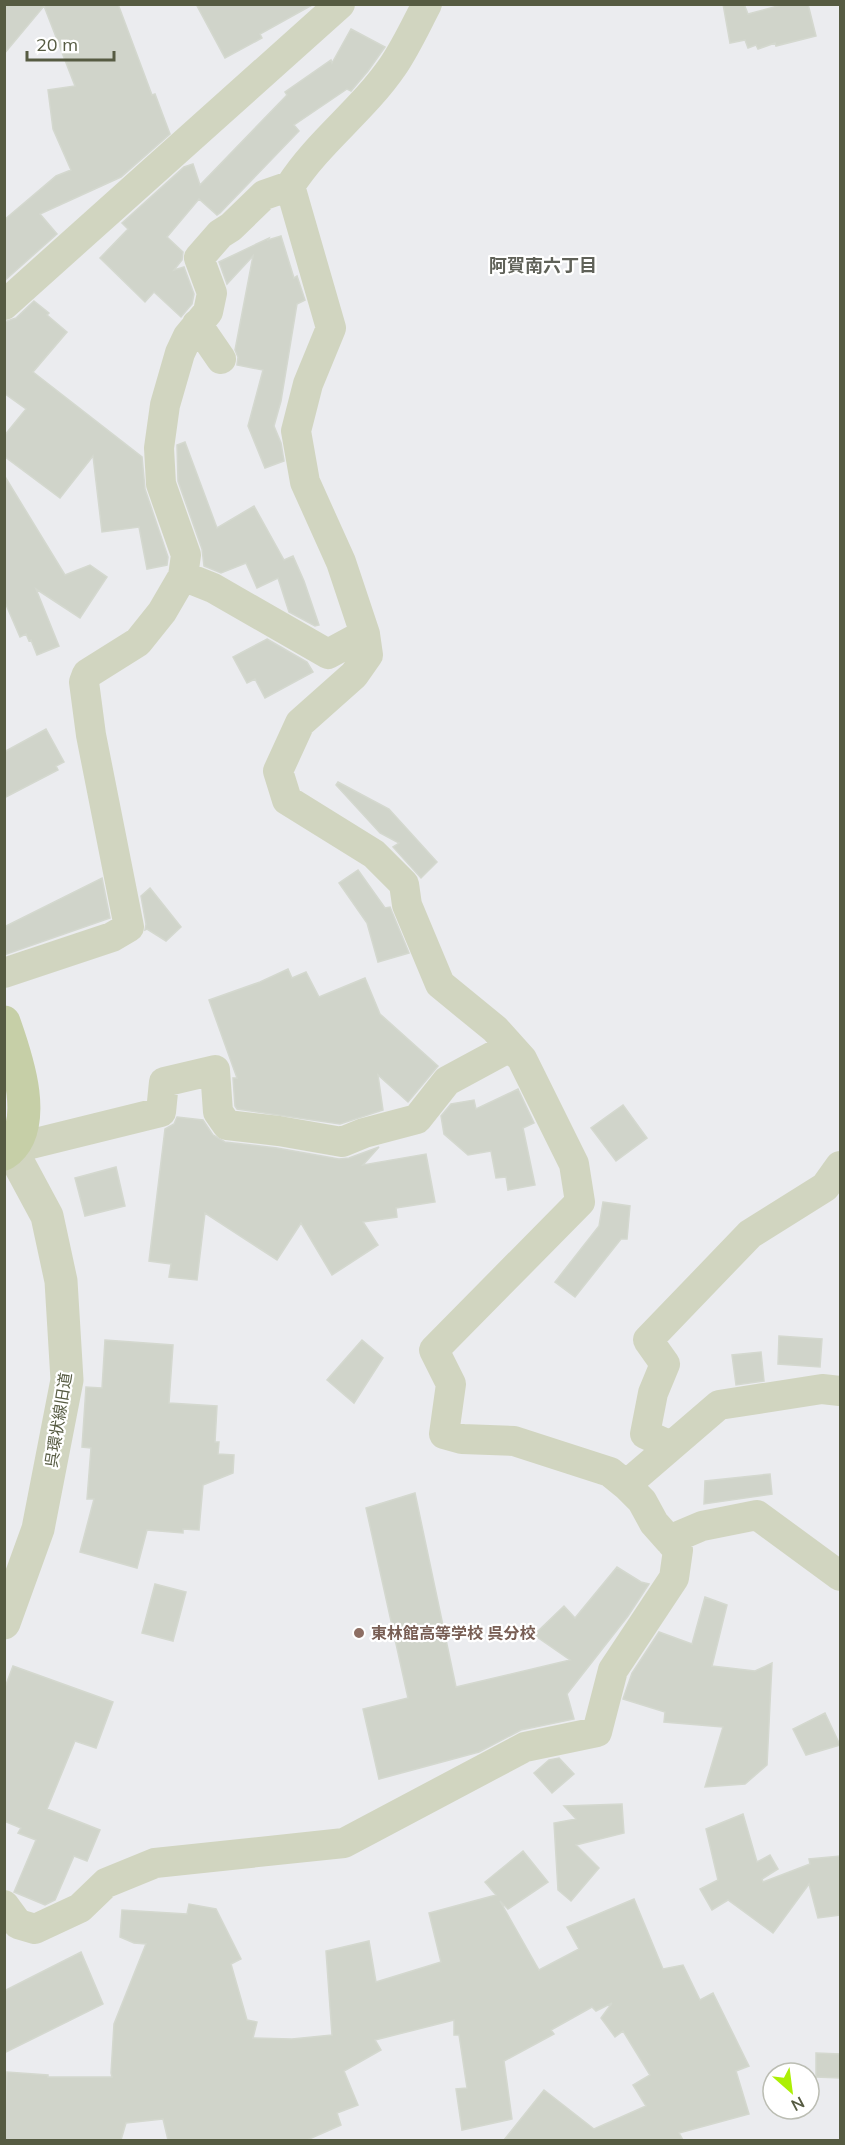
<svg xmlns="http://www.w3.org/2000/svg" width="845" height="2145" font-family="Mulish,'Noto Sans JP',sans-serif">
<style>
.building{fill:#d0d4ca;stroke:#d4d8cf;stroke-width:1.5}
.lines{fill:none;stroke-linecap:round;stroke-linejoin:round}
.minor{stroke:#d1d5c0;stroke-width:30}
.tertiary{stroke:#d1d5c0;stroke-width:33}
.primary{stroke:#c6cfa7;stroke-width:33}
.education-dot{fill:#8d6e63;stroke:#fff;stroke-width:2}
.labels{text-anchor:middle;stroke-width:4.5;stroke-linejoin:round;paint-order:stroke}
.street-label{font-size:16px;fill:#565b42;stroke:#fff}
.education-label{font-size:16px;font-weight:bold;fill:#785e54;stroke:#fff;text-anchor:start}
.neighbourhood-label{font-size:18px;font-weight:bold;fill:#5f6158;stroke:#fff}
</style>
<rect width="100%" height="100%" fill="#ebecef"/>
<path class="building" d="M 4,4 L 118,4 L 152,95 L 155,94 L 170,134 L 121,177 L 40,214 L 57,234 L 4,281 L 4,220 L 56,176 L 71,170 L 53,129 L 48,90 L 75,86 L 44,6 L 4,54 Z
M 196,4 L 314,4 L 260,34 L 262,38 L 225,58 Z
M 723,4 L 744,4 L 748,14 L 785,4 L 808,4 L 816,36 L 776,46 L 775,43 L 758,49 L 756,45 L 748,48 L 745,40 L 730,43 Z
M 351,29 L 385,47 L 368,71 L 351,91 L 347,89 L 294,125 L 299,131 L 220,213 L 217,215 L 199,199 L 167,237 L 183,252 L 182,260 L 174,270 L 184,267 L 194,294 L 192,304 L 181,317 L 154,292 L 145,302 L 100,258 L 128,229 L 122,223 L 184,167 L 193,164 L 200,185 L 287,95 L 285,92 L 331,60 L 332,63 Z
M 281,236 L 294,278 L 297,276 L 305,300 L 297,304 L 281,401 L 274,426 L 281,443 L 284,461 L 265,468 L 248,426 L 263,370 L 237,365 L 238,357 L 235,350 L 253,256 L 227,284 L 219,262 L 269,238 L 268,240 Z
M 34,301 L 49,313 L 47,315 L 67,332 L 33,372 L 142,457 L 145,489 L 168,557 L 167,565 L 147,569 L 139,527 L 102,532 L 93,456 L 60,498 L 4,456 L 4,436 L 26,409 L 4,393 L 4,322 L 16,318 Z
M 185,442 L 217,528 L 254,506 L 284,560 L 293,556 L 304,581 L 319,625 L 315,626 L 289,612 L 278,578 L 257,588 L 246,563 L 221,573 L 204,566 L 202,549 L 178,481 L 177,445 Z
M 4,475 L 65,575 L 90,565 L 107,577 L 80,618 L 36,589 L 59,646 L 37,655 L 31,640 L 29,641 L 26,634 L 20,637 L 4,600 Z
M 267,639 L 307,662 L 313,672 L 265,698 L 255,679 L 247,683 L 233,657 Z
M 46,729 L 64,762 L 56,766 L 58,770 L 4,798 L 4,752 Z
M 338,782 L 389,809 L 437,862 L 421,878 L 393,847 L 399,843 L 380,833 L 336,785 Z
M 358,870 L 385,908 L 390,907 L 409,953 L 378,962 L 367,923 L 339,883 Z
M 102,878 L 110,918 L 4,955 L 4,927 Z
M 150,888 L 181,927 L 166,941 L 147,929 L 145,930 L 146,924 L 141,896 Z
M 288,969 L 292,978 L 306,972 L 319,997 L 365,978 L 380,1014 L 438,1066 L 408,1102 L 378,1075 L 383,1110 L 340,1124 L 237,1109 L 235,1106 L 233,1078 L 237,1078 L 209,1000 L 260,982 Z
M 518,1089 L 534,1123 L 523,1128 L 535,1185 L 508,1190 L 506,1177 L 496,1178 L 491,1151 L 468,1155 L 444,1134 L 441,1116 L 451,1104 L 474,1100 L 476,1109 Z
M 623,1105 L 647,1138 L 616,1161 L 591,1128 Z
M 177,1117 L 203,1120 L 213,1135 L 225,1142 L 277,1148 L 339,1159 L 349,1158 L 379,1147 L 363,1165 L 426,1154 L 435,1202 L 396,1208 L 397,1217 L 363,1222 L 378,1245 L 332,1275 L 301,1223 L 277,1260 L 205,1213 L 197,1280 L 169,1277 L 171,1264 L 149,1261 L 165,1129 L 174,1124 Z
M 116,1167 L 125,1206 L 85,1216 L 75,1178 Z
M 603,1202 L 630,1206 L 627,1239 L 621,1239 L 575,1297 L 555,1282 L 599,1226 Z
M 779,1336 L 822,1339 L 820,1367 L 778,1364 Z
M 105,1340 L 173,1345 L 169,1403 L 217,1406 L 215,1442 L 219,1442 L 218,1454 L 234,1455 L 233,1473 L 203,1485 L 199,1530 L 183,1529 L 183,1533 L 147,1530 L 137,1568 L 80,1552 L 94,1499 L 87,1499 L 91,1448 L 82,1447 L 86,1387 L 102,1388 Z
M 362,1340 L 383,1358 L 354,1403 L 327,1380 Z
M 761,1352 L 764,1381 L 736,1385 L 732,1355 Z
M 770,1474 L 772,1494 L 704,1504 L 705,1481 Z
M 415,1493 L 456,1687 L 570,1660 L 534,1635 L 564,1606 L 575,1618 L 617,1567 L 641,1582 L 649,1584 L 628,1616 L 567,1694 L 574,1719 L 521,1730 L 479,1752 L 379,1779 L 363,1709 L 408,1698 L 366,1508 Z
M 155,1584 L 186,1592 L 173,1641 L 142,1633 Z
M 705,1597 L 727,1605 L 712,1666 L 755,1671 L 772,1663 L 767,1765 L 745,1784 L 705,1787 L 723,1727 L 664,1722 L 665,1712 L 623,1699 L 632,1673 L 659,1632 L 692,1644 Z
M 13,1666 L 113,1702 L 96,1748 L 75,1741 L 47,1809 L 100,1830 L 87,1861 L 74,1856 L 55,1900 L 45,1905 L 14,1892 L 36,1840 L 18,1833 L 21,1828 L 4,1821 L 4,1690 Z
M 825,1713 L 840,1745 L 806,1755 L 793,1729 Z
M 559,1758 L 574,1774 L 552,1793 L 534,1773 L 549,1760 Z
M 622,1804 L 624,1833 L 576,1845 L 599,1868 L 571,1901 L 558,1890 L 554,1823 L 576,1819 L 564,1806 Z
M 743,1814 L 757,1862 L 770,1855 L 778,1869 L 762,1879 L 763,1882 L 810,1864 L 809,1859 L 840,1856 L 840,1915 L 818,1918 L 809,1884 L 773,1933 L 728,1900 L 712,1910 L 700,1889 L 718,1880 L 706,1829 Z
M 523,1851 L 548,1882 L 508,1909 L 500,1901 L 539,1970 L 579,1949 L 567,1927 L 634,1899 L 663,1969 L 683,1965 L 700,2000 L 713,1993 L 749,2066 L 736,2071 L 749,2114 L 679,2133 L 683,2140 L 504,2140 L 544,2090 L 594,2129 L 646,2106 L 633,2085 L 650,2075 L 623,2031 L 615,2037 L 601,2018 L 612,2003 L 596,2011 L 592,2007 L 551,2030 L 554,2034 L 504,2061 L 512,2119 L 462,2130 L 456,2089 L 467,2088 L 459,2035 L 454,2035 L 454,2020 L 375,2040 L 381,2050 L 344,2071 L 358,2105 L 337,2113 L 341,2125 L 307,2140 L 168,2140 L 163,2119 L 126,2123 L 121,2140 L 4,2140 L 7,2072 L 48,2075 L 48,2077 L 112,2077 L 111,2073 L 114,2024 L 146,1944 L 134,1943 L 120,1937 L 122,1910 L 187,1914 L 189,1904 L 216,1909 L 241,1959 L 231,1964 L 247,2020 L 257,2022 L 253,2038 L 292,2039 L 332,2035 L 326,1951 L 369,1941 L 376,1982 L 441,1962 L 429,1913 L 496,1895 L 485,1882 Z
M 81,1952 L 103,2004 L 4,2053 L 4,1991 Z
M 816,2053 L 840,2054 L 840,2078 L 816,2077 Z"/>
<g class="lines">
<path class="minor" d="M 290,186 L 264,195 L 231,227 L 220,234 L 199,258 L 212,293 L 208,312 L 188,336 L 180,353 L 165,405 L 159,448 L 161,484 L 186,555 L 183,576 L 213,588 L 328,654 L 365,634 L 341,562 L 305,482 L 296,431 L 308,384 L 331,328 L 290,186 C 318,142 363,110 393,66 C 406,47 416,25 427,4
M 4,305 L 340,4
M 197,324 L 221,359
M 4,973 L 112,937 L 129,927 L 91,735 L 84,682 L 87,674 L 138,642 L 162,612 L 183,576
M 11,1149 L 161,1112 L 164,1082 L 215,1070 L 218,1112 L 227,1125 L 279,1131 L 342,1142 L 364,1133 L 417,1119 L 447,1081 L 510,1047
M 671,1446 L 645,1434 L 653,1393 L 665,1364 L 648,1340 L 750,1234 L 825,1187 L 840,1166
M 626,1485 L 719,1405 L 822,1389 L 840,1391
M 669,1540 L 702,1526 L 757,1515 L 840,1576
M 4,1905 L 18,1924 L 35,1929 L 80,1908 L 106,1883 L 155,1863 L 344,1843 L 525,1747 L 597,1732 L 613,1670 L 674,1578 L 678,1550 L 654,1523 L 642,1501 L 626,1485 L 610,1472 L 514,1441 L 462,1439 L 444,1434 L 451,1384 L 434,1350 L 580,1202 L 574,1164 L 522,1059 L 495,1029 L 440,984 L 407,905 L 404,884 L 374,854 L 287,800 L 278,771 L 300,723 L 354,675 L 368,655 L 365,634"/>
<path class="tertiary" d="M 4,1623 L 38,1529 L 67,1380 L 61,1281 L 47,1216 L 11,1149"/>
<path class="primary" d="M 4,1022 C 16,1056 42,1128 4,1154"/>
</g>
<circle class="education-dot" cx="359" cy="1633" r="6"/>
<g class="labels">
<g class="street-label">
<text transform="translate(58 1420) rotate(-81)" y="6">呉環状線旧道</text>
</g>
<g class="education-label">
<text x="371" y="1639">東林館高等学校 呉分校</text>
</g>
<g class="neighbourhood-label">
<text x="543" y="272">阿賀南六丁目</text>
</g>
</g>
<rect width="845" height="2145" fill="none" stroke="#565b42" stroke-width="12"/>
<g transform="translate(791 2091) rotate(152)"><circle r="28" fill="#ffffff" stroke="#bbbdb3" stroke-width="1.5"/>
<path d="M0-4.5L10 22L0 15L-10 22Z" fill="#acef05"/>
<text y="-9" font-size="16" font-weight="bold" text-anchor="middle" fill="#565b42">N</text>
</g>
<path d="M27 51v9h87v-9" fill="none" stroke="#565b42" stroke-width="3"/>
<text x="36" y="51" font-size="18" fill="#565b42" stroke="#ffffff" stroke-width="4.5" paint-order="stroke">20 m</text>
</svg>
